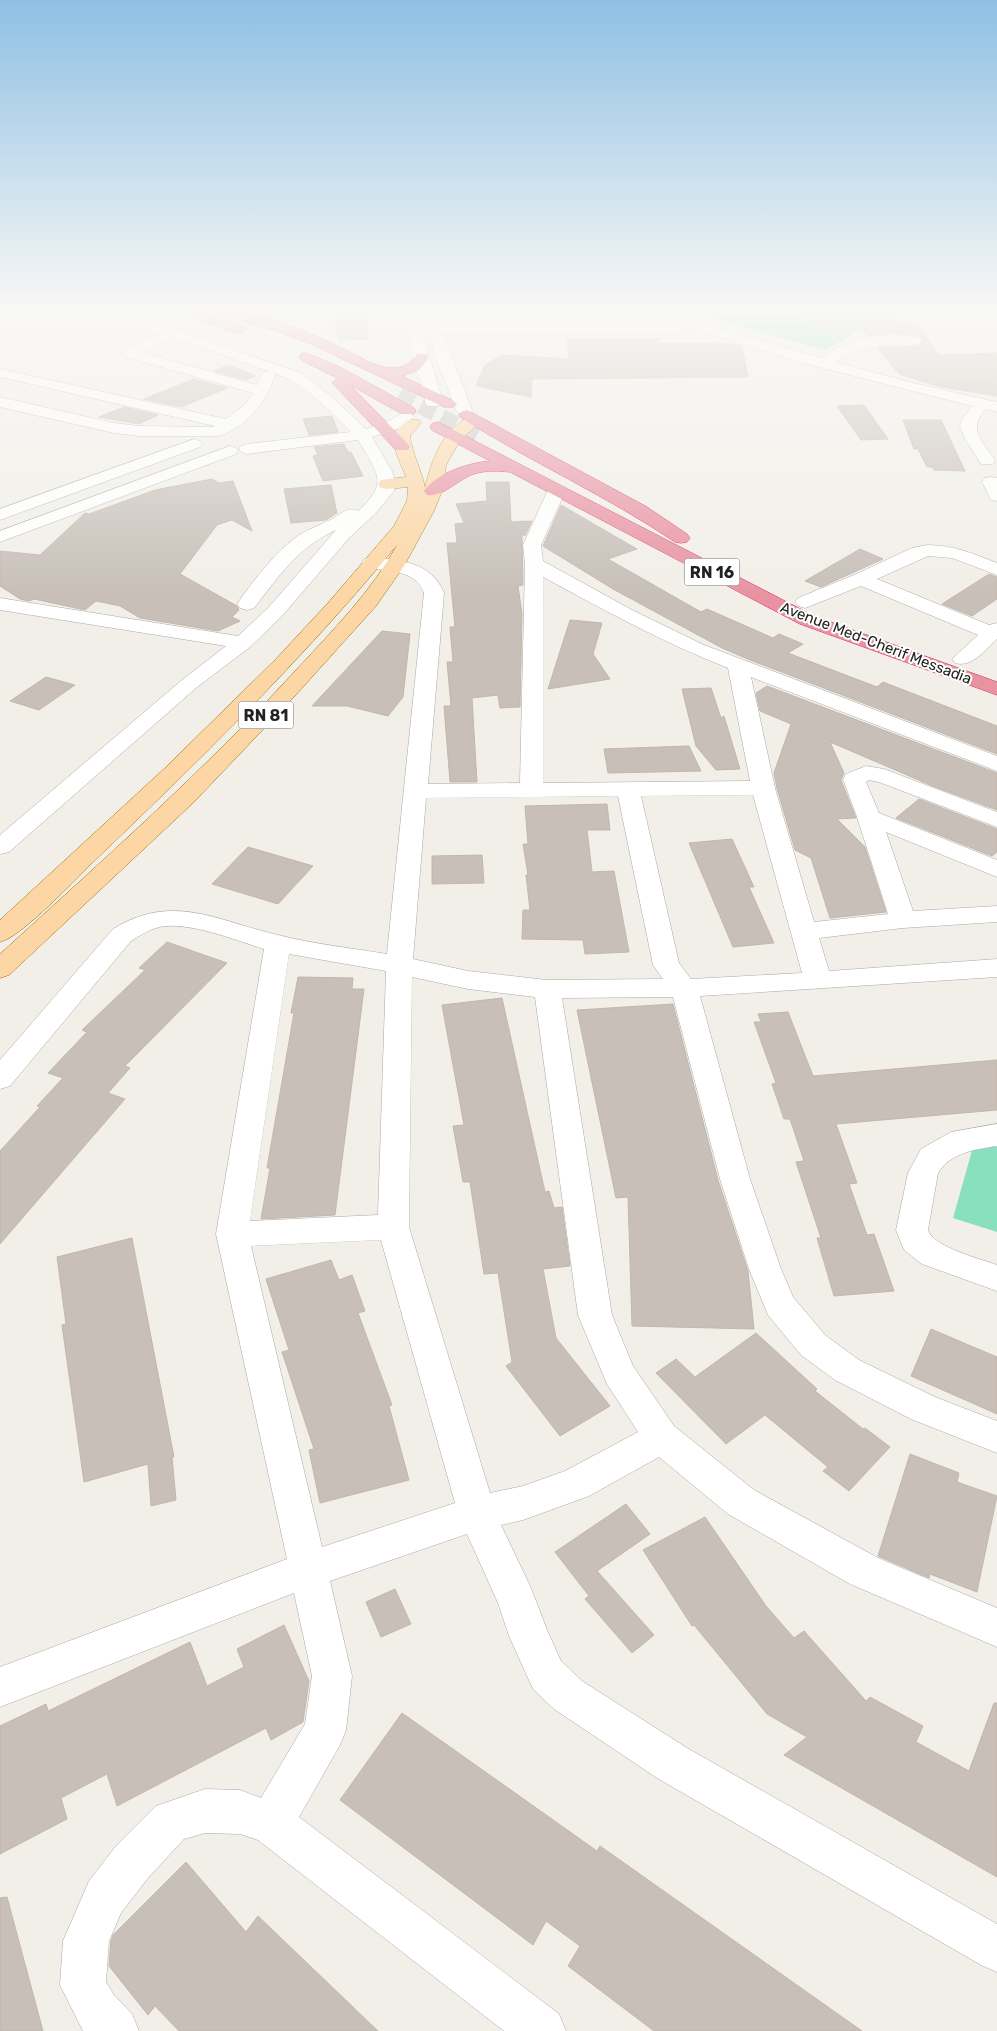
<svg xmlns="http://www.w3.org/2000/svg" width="997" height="2031" font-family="Rubik,sans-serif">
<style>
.pitch{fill:#88e0be}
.building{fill:#c7bfb8;stroke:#c4b6ab}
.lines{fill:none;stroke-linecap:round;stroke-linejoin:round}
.highway-tunnel{stroke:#c8c6c1;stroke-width:16;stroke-dasharray:16 8;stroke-linecap:butt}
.minor-casing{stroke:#a9a9a9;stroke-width:1}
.major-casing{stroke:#a06b00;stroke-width:1}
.highway-casing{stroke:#dc2a67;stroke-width:1}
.minor{fill:#fff;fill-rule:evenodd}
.major{fill:#fcd6a4;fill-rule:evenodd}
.highway{fill:#e892a2;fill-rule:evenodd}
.labels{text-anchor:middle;stroke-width:4;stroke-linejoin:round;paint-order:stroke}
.far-street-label{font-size:15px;fill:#222;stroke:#fff}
.shield{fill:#fff;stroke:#646464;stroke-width:1}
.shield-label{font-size:16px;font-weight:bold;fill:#222}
</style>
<rect width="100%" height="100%" fill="#f2efe9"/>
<path class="pitch" d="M 693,313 L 879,313 L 870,324 L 825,350 Z
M 975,1140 L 997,1147 L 997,1232 L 953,1218 Z"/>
<path class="building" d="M 334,313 L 364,313 L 369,339 L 339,340 L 339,337 L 337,337 Z
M 800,313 L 895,313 L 896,320 L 885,323 L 916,322 L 939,355 L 997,353 L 997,396 L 941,387 L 899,374 L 878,348 L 919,346 L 923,340 L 919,336 L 894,333 L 868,336 L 862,329 L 836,336 Z
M 567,339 L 658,339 L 658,341 L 652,343 L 736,344 L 742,346 L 748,377 L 532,379 L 531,397 L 476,386 L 485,365 L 501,355 L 569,359 Z
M 229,365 L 256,376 L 246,380 L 214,371 Z
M 194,379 L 228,388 L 181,407 L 144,399 Z
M 864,405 L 888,439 L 861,440 L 837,406 Z
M 124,407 L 158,415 L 139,424 L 99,417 Z
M 332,416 L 338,432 L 309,435 L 303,419 Z
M 903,420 L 941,420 L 965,471 L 934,470 L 932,467 L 927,467 L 918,449 L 914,449 Z
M 344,444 L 348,452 L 351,452 L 363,476 L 323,481 L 313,456 L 318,455 L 314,447 Z
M 212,479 L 219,483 L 233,481 L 252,531 L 232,520 L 217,525 L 180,574 L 237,606 L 239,610 L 232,617 L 240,621 L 218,631 L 140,618 L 120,606 L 96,601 L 85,610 L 34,599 L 29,601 L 20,599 L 0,586 L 0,551 L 40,555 L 85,513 L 89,514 L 155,490 Z
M 486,482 L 509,482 L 511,522 L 532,521 L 525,536 L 522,534 L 523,585 L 518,586 L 522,614 L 520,707 L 500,708 L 498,695 L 472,698 L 477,782 L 450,782 L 444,706 L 451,706 L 447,662 L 453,662 L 450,627 L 455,627 L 447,543 L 457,543 L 455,524 L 464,523 L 456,504 L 487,501 Z
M 331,485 L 337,513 L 326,520 L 291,523 L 284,489 Z
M 561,505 L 637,549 L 608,559 L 701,612 L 707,609 L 773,638 L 779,634 L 803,644 L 788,653 L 877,687 L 883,682 L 997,726 L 997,754 L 750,660 L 722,648 L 613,589 L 543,546 Z
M 860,549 L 883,559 L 821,587 L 805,581 Z
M 989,574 L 997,577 L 997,599 L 972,616 L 942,604 Z
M 570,620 L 602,623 L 593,654 L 610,679 L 548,689 Z
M 382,631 L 410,634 L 403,697 L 388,716 L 347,706 L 312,706 Z
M 46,677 L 75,685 L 39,710 L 10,701 Z
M 767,686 L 997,773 L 997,810 L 935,787 L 830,742 L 844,773 L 841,780 L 856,818 L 837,819 L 865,847 L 886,912 L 830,918 L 811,858 L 795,850 L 777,788 L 774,773 L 791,724 L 760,711 L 756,693 Z
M 711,688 L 721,718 L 724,716 L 740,769 L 716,770 L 696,746 L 682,689 Z
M 689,746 L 701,771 L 608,773 L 604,749 Z
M 919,799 L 997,829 L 997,852 L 992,856 L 896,818 Z
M 607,804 L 610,830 L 587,830 L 592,872 L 614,871 L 629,952 L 585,954 L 583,940 L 522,939 L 523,910 L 530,910 L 526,875 L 528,875 L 523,844 L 528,844 L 525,806 Z
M 732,839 L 754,887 L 749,887 L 774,943 L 733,947 L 689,843 Z
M 248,847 L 313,866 L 278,904 L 212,884 Z
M 482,855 L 484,883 L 432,884 L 432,856 Z
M 167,942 L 227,963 L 125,1066 L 130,1068 L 108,1093 L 125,1099 L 0,1244 L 0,1151 L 40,1107 L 37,1106 L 63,1078 L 48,1073 L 87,1032 L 82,1030 L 145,970 L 139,968 Z
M 298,977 L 353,978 L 352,989 L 364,989 L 335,1215 L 261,1219 L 270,1168 L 267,1168 L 294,1013 L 291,1013 Z
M 502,998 L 545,1192 L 549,1191 L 554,1208 L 562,1207 L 570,1266 L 543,1269 L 556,1338 L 610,1406 L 560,1436 L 506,1366 L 512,1362 L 498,1273 L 484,1274 L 470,1182 L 463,1182 L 453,1126 L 464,1125 L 442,1005 Z
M 673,1004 L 718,1180 L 748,1271 L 754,1329 L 632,1326 L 628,1197 L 616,1198 L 577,1010 Z
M 788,1012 L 813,1076 L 997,1060 L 997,1110 L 836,1124 L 857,1183 L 849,1184 L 867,1235 L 874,1234 L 894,1291 L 834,1296 L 817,1238 L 821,1238 L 796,1162 L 804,1161 L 790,1119 L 784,1119 L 772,1084 L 776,1083 L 754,1022 L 761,1022 L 758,1014 Z
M 132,1238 L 174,1457 L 172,1457 L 176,1500 L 151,1506 L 148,1464 L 84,1482 L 62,1325 L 66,1324 L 57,1257 Z
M 331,1260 L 339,1280 L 352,1275 L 365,1311 L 358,1313 L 392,1405 L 389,1406 L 409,1480 L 320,1503 L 309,1450 L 314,1449 L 282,1352 L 289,1350 L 266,1279 Z
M 931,1329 L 997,1357 L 997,1414 L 911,1376 Z
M 756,1333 L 817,1389 L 815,1391 L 863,1429 L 865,1428 L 890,1447 L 849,1491 L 823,1471 L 828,1467 L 765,1415 L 726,1444 L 656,1373 L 676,1359 L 695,1377 Z
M 910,1454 L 959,1473 L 957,1482 L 997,1496 L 977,1592 L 930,1574 L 929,1578 L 878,1556 Z
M 626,1504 L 650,1534 L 597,1571 L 654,1635 L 632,1653 L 585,1599 L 589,1596 L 555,1552 Z
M 705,1517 L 766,1606 L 794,1638 L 804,1631 L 866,1701 L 870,1697 L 923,1726 L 916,1742 L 969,1771 L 994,1703 L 997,1703 L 997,1877 L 784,1755 L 807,1737 L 767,1714 L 694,1625 L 692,1626 L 643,1550 Z
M 395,1589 L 411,1624 L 381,1637 L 366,1602 Z
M 284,1625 L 309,1681 L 303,1722 L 271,1740 L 266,1728 L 117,1806 L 107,1774 L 61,1798 L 67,1819 L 0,1854 L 0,1726 L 46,1704 L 48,1711 L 190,1642 L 207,1686 L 244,1667 L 237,1649 Z
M 402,1713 L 597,1851 L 600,1846 L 862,2031 L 654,2031 L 568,1966 L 580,1946 L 546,1921 L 533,1945 L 340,1800 Z
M 186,1862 L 246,1932 L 258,1916 L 378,2031 L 179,2031 L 155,2006 L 148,2015 L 109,1966 L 111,1941 L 113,1935 Z
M 7,1897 L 43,2031 L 0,2031 L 0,1898 Z"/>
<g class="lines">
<path class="highway-tunnel" d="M 399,395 L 477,435"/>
<defs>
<path id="minor" d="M 106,313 L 126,313 L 301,373 L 333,398 L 366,429 L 389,421 L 400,414 L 412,414 L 414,417 L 400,428 L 372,437 L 392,471 L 396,484 L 394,491 L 375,514 L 349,538 L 282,616 L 250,647 L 196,688 L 9,852 L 0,854 L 0,835 L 182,680 L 226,646 L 0,610 L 0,598 L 238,636 L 268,608 L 336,530 C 297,548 280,575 254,608 L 247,610 L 240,608 L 237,604 C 254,580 275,552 299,535 C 309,529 320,525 330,520 C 340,515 347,506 358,511 C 390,482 377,473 358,440 L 247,454 L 241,452 L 239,449 L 241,446 L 247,444 L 351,432 C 328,409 305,384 274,373 L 275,375 C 268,400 245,429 218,436 L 139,436 L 114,433 L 0,407 L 0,397 L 114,423 L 139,426 L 213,427 L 215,426 L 0,377 L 0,369 L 226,419 L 244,405 L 253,394 L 253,393 L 126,357 L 123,352 L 125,349 L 161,334 L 108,316 ZM 174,338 L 268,371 L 263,372 L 257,385 L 140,352 Z
M 426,313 L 440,313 L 441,326 L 680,326 L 687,330 L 680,334 L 443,334 L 472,410 L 470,413 L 458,413 L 456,410 C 445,377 428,348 426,313 Z
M 646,313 L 667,313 L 821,358 C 848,339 886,330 919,338 L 921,341 L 919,344 L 914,345 C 885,344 859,344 835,362 L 913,383 L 997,402 L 997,412 L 986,409 C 967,429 982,441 995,460 L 993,464 L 981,464 L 965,439 L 960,427 L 961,421 L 972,406 L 818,367 L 648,316 Z
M 417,330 L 422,331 L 441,395 L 441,403 L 438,406 L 428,406 L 425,403 L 425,395 C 421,381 405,343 412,331 Z
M 194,439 L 200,441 L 202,444 L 200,447 L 0,520 L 0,509 Z
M 230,446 L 236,448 L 238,451 L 236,454 L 0,542 L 0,531 Z
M 991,477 L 997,478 L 997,501 L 991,500 L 982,482 L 985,478 Z
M 557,485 L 563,486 L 566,490 L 541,545 L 543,561 L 632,610 L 704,645 L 997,756 L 997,771 L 751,677 L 775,788 L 814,922 L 888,914 L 857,817 L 843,779 L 846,774 L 866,766 L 884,769 L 997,812 L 997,827 L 879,782 L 869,780 L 866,782 L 879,813 L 997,860 L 997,877 L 886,832 L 913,911 L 997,906 L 997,922 L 903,928 L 819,938 L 829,971 L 997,959 L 997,977 L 700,996 L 750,1179 L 781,1269 L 793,1297 L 825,1335 L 859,1360 L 935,1397 L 997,1421 L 997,1453 L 911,1419 L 835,1380 L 801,1355 L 768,1315 L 749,1269 L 720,1179 L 673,997 L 562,998 L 612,1315 L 633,1366 L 674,1426 L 754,1490 L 878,1558 L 997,1608 L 997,1647 L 850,1584 L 728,1514 L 659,1457 L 589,1496 L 523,1520 L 501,1525 L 531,1588 L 547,1630 L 561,1661 L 582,1681 L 687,1748 L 997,1924 L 997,1972 L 981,1965 L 657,1778 L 554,1709 L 533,1689 L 509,1636 L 498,1603 L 467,1534 L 330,1581 L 352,1676 L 346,1730 L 340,1745 L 299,1817 L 559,2014 L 566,2031 L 504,2031 L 258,1840 L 240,1834 L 205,1833 L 184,1839 L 148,1878 L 121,1913 L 109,1941 L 106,1982 L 114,1995 L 132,2014 L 139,2031 L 83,2031 L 60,1985 L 63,1941 L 89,1881 L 116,1846 L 156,1806 L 205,1789 L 240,1790 L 261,1798 L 305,1724 L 312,1676 L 294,1593 L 0,1707 L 0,1667 L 287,1559 L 216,1234 L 264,949 C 235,940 188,921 159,927 C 149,930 140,935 131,941 L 10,1086 L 0,1089 L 0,1060 L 113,929 C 173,892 217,921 278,935 C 313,944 351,948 387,954 L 424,593 C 415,568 386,572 364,567 L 362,563 L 364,559 L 371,557 C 401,561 431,561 444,593 L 428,784 L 520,783 L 525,564 L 523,545 L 548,490 L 551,486 ZM 543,577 C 604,610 664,643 728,668 L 750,781 L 543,783 ZM 753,795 L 802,973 L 691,979 L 679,963 L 641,796 ZM 618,796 L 653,965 L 663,979 L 547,980 L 468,971 L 413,959 L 426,798 ZM 289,954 L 386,971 L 378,1215 L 250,1221 ZM 412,977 L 468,989 L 535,997 L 578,1315 L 607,1384 L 638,1432 L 565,1471 L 523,1486 L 490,1493 L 409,1227 ZM 381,1240 L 455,1503 L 322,1547 L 251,1246 Z
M 928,545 C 953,545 974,554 997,563 L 997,575 L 952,558 L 928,556 L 877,579 L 989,625 L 997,623 L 997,639 C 985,650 972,668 955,663 L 952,659 L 978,635 L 861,586 L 805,608 L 798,606 L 795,602 L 798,598 L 854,575 L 912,548 Z
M 997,1124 L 997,1146 C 976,1149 950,1153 938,1173 L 928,1230 C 933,1247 981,1259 997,1265 L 997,1291 L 922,1264 L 904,1250 L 896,1230 L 908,1173 L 921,1149 L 951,1132 Z"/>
<path id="major" d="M 474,416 L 480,418 L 482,421 L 461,439 L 446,465 L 442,491 L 434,511 L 404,566 L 376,606 L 293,698 L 193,803 L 9,975 L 0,978 L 0,954 C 102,861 205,770 298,668 C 334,629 371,592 397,545 C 303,659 198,762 91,864 C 73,882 21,937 0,942 L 0,920 L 165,768 L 275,660 L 328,603 L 394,526 L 407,501 L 408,487 L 387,489 L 381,488 L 378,484 L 381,480 L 406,477 C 402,467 391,444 394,435 C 396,429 404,424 407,420 L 419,420 L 421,423 L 410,436 C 412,454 422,470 425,488 C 431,461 444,424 474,416 Z"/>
<path id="highway" d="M 188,313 L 207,313 L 245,327 L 247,330 L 240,334 L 235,333 L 190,316 Z
M 217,313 C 259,310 304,330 342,348 C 355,354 370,364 384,367 C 399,369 408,367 417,354 L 427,354 L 429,357 L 419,370 L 402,376 L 454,401 L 457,404 L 454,407 L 444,407 L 311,344 L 267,328 L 219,316 Z
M 306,353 L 340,367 L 414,408 L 416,411 L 414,414 L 402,414 L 350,385 L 408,444 L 410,447 L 408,450 L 396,450 L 335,386 L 332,383 L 335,380 L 339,379 L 301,360 L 299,357 L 301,354 Z
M 467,410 L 647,507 L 687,534 L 690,538 L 687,542 L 681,543 L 675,542 C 607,496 531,462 461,418 L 459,415 L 461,412 Z
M 438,422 L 814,616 L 997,682 L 997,695 L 800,624 L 510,472 C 498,471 486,470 474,474 C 459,479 441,498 427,495 L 424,491 C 438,472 469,463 490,461 L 432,430 L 430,427 L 432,424 Z"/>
</defs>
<use href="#minor" class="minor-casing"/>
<use href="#major" class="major-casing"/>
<use href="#highway" class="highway-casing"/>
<use href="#minor" class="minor"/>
<use href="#major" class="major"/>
<use href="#highway" class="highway"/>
</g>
<linearGradient id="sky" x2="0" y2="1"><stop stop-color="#8fc0e4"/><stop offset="0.52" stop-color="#f9f8f5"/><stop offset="1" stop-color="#f9f8f5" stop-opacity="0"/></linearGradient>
<rect width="997" height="597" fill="url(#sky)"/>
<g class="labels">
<g class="far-street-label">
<text transform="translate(876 643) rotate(21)" y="5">Avenue Med-Cherif Messadia</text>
</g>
<g class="shield">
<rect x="684.5" y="558.5" width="55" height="27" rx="4"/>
<rect x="238.5" y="701.5" width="55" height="27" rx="4"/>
</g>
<g class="shield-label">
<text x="712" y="578">RN 16</text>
<text x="266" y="721">RN 81</text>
</g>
</g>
</svg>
